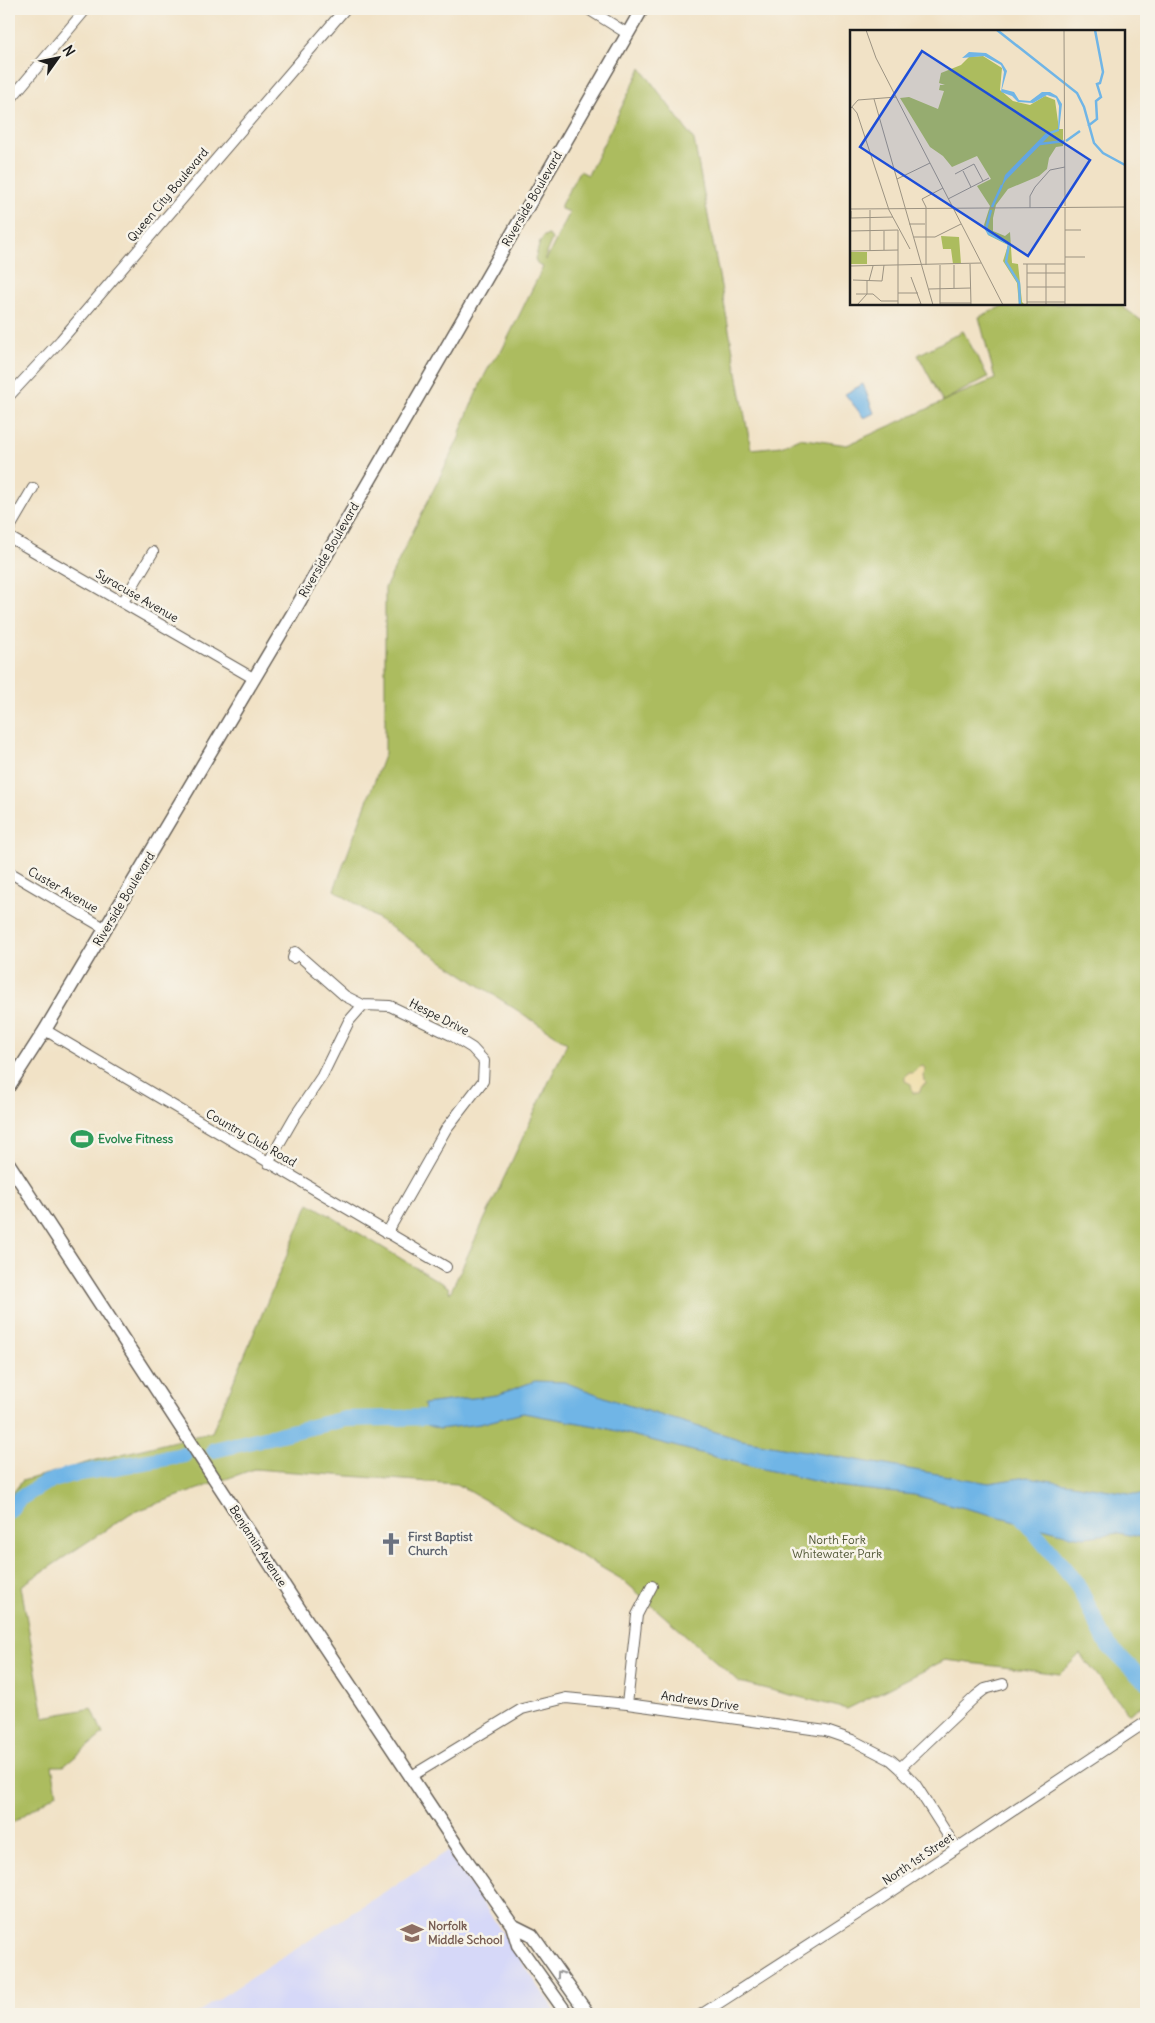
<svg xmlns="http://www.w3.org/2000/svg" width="1155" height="2023" font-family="Delius,sans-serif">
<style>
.built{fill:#d6d8f8}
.green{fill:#acbc5e;stroke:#646c3d}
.sand{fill:#eeda9e;stroke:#857b5d}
.water{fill:#70b5e6;stroke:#466881}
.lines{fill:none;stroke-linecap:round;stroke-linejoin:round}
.river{stroke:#70b5e6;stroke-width:16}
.minor-casing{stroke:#676158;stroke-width:12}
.major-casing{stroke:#676158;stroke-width:15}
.minor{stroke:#fff;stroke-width:10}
.major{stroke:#fff;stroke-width:12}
.oneway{stroke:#999}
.labels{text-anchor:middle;stroke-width:5;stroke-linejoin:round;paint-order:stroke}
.street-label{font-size:12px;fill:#1c1c1c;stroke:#f7f3e8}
.leisure-label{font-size:12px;font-weight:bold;fill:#27864d;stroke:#f7f3e8;text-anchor:start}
.worship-label{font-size:12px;font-weight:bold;fill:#5b616d;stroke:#f7f3e8;text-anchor:start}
.park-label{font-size:12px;fill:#4e5433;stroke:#f7f3e8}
.education-label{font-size:12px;font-weight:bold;fill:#785e54;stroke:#f7f3e8;text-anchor:start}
.inset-river{fill:none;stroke:#70b5e6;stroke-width:2.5}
.inset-road{fill:none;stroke:#9c9382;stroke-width:1}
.view{fill:#1d4ed8;fill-opacity:0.15;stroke:#1d4ed8;stroke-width:2.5}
.inset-edge{fill:none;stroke:#1c1c1c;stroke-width:2.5}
</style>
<rect width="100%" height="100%" fill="#f7f3e8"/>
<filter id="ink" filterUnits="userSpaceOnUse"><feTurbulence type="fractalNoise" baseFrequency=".02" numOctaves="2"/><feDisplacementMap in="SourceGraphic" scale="10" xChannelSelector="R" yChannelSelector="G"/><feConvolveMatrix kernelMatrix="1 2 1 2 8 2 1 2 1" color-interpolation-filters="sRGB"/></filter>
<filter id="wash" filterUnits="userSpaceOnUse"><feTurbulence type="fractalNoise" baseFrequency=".0096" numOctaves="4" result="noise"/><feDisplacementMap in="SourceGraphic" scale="20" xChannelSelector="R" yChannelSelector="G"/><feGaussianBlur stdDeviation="1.12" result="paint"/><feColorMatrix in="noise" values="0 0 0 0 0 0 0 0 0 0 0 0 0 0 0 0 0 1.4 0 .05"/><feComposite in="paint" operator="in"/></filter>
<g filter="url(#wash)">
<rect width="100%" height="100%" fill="#f1e2c6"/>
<path class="built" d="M 448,1851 L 557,2014 L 195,2014 Z"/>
<path class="green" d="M 641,68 L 694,140 L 751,449 L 781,446 L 799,438 L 847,445 L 943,402 L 918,355 L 963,331 L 988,377 L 943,401 L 995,379 L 979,317 L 1007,304 L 1119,304 L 1146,324 L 1146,1703 L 1129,1714 L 1080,1654 L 1060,1674 L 945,1660 L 847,1709 L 739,1682 L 623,1580 L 457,1484 L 254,1469 L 131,1513 L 21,1586 L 44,1717 L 92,1708 L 103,1734 L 64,1766 L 52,1766 L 57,1793 L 9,1825 L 9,1498 L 22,1481 L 93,1461 L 212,1432 L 309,1203 L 448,1287 L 450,1293 L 567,1043 L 334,890 L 385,753 L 385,588 L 460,436 L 460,432 C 466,418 489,357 501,352 L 543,267 L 538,265 L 535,259 L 540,242 L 544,236 L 549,235 L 552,239 L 546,253 L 546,260 L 570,212 L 561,209 L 561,205 L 578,173 L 580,171 L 588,175 Z"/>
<path class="sand" d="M 923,1066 L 925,1069 L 924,1077 L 926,1084 L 922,1086 L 919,1093 L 913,1093 L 911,1084 L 905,1081 L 905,1076 L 908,1073 L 913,1073 L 919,1067 Z"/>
<path class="water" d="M 863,384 L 874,413 L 864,418 L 845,394 Z
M 535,1381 L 564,1382 L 621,1403 L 742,1440 L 989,1483 L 1027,1477 L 1142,1495 L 1146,1497 L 1146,1538 L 1119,1533 L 1084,1537 L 1070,1535 L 914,1495 L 835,1486 L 746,1465 L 601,1427 L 523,1413 L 480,1424 L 439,1429 L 427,1425 L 424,1404 L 497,1395 Z"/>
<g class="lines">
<path class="river" d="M 214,1450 L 345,1419 L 437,1417 L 448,1414
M 1014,1507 L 1077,1584 L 1107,1644 L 1138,1675 L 1146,1681
M 9,1511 L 19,1499 L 45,1483 L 69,1475 L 184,1455"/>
</g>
</g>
<g filter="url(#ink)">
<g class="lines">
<defs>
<path id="minor" d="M 588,9 L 628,34
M 9,101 L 86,9
M 9,396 L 61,340 L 345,9
M 9,529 L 33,488
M 9,537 L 253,678
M 123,602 L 153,552
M 9,872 L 106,929
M 293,958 L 295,952 L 345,996 L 363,1005 L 390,1006 L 451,1035 L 472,1048 L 484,1061 L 483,1081 L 446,1129 L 387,1233
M 45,1030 L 446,1267
M 268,1163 L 295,1116 L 322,1076 L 349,1021 L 363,1005
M 627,1704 L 637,1615 L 652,1586
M 900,1768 L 976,1696 L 985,1689 L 1003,1684
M 410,1777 L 522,1709 L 566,1698 L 627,1704 L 826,1731 L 852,1740 L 891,1760 L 900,1768 L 915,1784 L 956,1848
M 702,2014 L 882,1898 L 1146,1722"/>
<path id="major" d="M 9,1086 L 45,1030 L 293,613 L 642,9
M 9,1164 L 306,1619 L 461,1852 L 512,1925 L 518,1945 L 567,2014
M 512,1925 L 532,1935 L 588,2014"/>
</defs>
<use href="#minor" class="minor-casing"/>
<use href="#major" class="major-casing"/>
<use href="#minor" class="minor"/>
<use href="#major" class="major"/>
</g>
<defs><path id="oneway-chevron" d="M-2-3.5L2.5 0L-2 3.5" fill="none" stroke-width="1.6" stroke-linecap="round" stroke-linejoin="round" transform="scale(1.25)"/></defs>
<use class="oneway" href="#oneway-chevron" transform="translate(560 1974) rotate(-126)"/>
</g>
<defs>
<symbol id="stadium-bare" viewBox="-9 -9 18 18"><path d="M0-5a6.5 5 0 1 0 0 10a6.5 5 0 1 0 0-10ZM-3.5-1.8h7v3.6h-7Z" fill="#2e9e5b" stroke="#f7f3e8" stroke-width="2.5" paint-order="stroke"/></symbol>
<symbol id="church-bare" viewBox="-9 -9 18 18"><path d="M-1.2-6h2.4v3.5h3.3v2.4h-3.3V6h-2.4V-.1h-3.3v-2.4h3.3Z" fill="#6b7280" stroke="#f7f3e8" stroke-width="2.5" paint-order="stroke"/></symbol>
<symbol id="school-bare" viewBox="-9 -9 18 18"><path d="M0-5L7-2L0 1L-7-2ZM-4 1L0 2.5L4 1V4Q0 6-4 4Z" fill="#8d6e63" stroke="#f7f3e8" stroke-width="2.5" paint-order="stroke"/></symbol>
</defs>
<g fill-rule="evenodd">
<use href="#stadium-bare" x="66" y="1123" width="32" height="32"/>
<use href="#church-bare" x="375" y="1528" width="32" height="32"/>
<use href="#school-bare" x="396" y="1917" width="32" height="32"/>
</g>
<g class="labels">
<g class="street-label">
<text transform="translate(168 195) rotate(-50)" y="4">Queen City Boulevard</text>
<text transform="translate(532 199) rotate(-60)" y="4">Riverside Boulevard</text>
<text transform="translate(329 550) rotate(-60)" y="4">Riverside Boulevard</text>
<text transform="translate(137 596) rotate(30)" y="4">Syracuse Avenue</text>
<text transform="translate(63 890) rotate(30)" y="4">Custer Avenue</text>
<text transform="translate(124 899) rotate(-59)" y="4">Riverside Boulevard</text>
<text transform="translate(439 1017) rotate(27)" y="4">Hespe Drive</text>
<text transform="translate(251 1138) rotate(30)" y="4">Country Club Road</text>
<text transform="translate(258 1546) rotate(57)" y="4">Benjamin Avenue</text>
<text transform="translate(700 1701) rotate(8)" y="4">Andrews Drive</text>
<text transform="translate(918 1859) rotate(-34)" y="4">North 1st Street</text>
</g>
<g class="leisure-label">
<text x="98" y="1143">Evolve Fitness</text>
</g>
<g class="worship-label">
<text x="408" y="1541">First Baptist<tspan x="408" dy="14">Church</tspan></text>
</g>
<g class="park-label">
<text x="837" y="1544">North Fork<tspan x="837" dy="14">Whitewater Park</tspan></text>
</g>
<g class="education-label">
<text x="428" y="1930">Norfolk<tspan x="428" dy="14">Middle School</tspan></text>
</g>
</g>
<g transform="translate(850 30)">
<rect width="275" height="275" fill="#f1e2c6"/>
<path d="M 133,26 L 152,38 L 150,60 L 163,71 L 180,75 L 195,66 L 205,70 L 209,99 L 213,99 L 213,116 L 206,117 L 199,128 L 197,139 L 189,146 L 158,159 L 146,175 L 143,188 L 143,201 L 155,206 L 160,202 L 162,233 L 168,234 L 172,272 L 175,275 L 169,275 L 167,253 L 153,231 L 158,215 L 138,205 L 134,195 L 140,176 L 127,156 L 141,149 L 127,126 L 102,137 L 93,126 L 80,117 L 50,68 L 59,67 L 88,79 L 94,61 L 89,60 L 90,55 L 95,55 L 89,53 L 91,43 L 111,35 L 119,27 ZM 91,206 L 109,207 L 111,234 L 103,234 L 101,219 L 93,219 ZM 0,222 L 17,222 L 17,234 L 0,234 Z" fill="#acbc5e"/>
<path d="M 119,22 L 136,23 L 152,33 L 157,41 L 152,59 L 164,62 L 169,70 L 180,71 L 192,62 L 200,62 L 207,66 L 212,74 L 209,101 L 201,104 L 156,150 L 151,158 L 155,145 L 196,103 L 208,99 L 209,76 L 206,68 L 197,65 L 183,73 L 168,72 L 162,66 L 151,62 L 154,42 L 151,35 L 134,26 L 112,28 Z" fill="#70b5e6"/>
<path class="inset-river" d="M 147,0 L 227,63 L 234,77 L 244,113 L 253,123 L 275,135M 238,96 L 247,89 L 246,71 L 251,67 L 247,54 L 250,53 L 253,42 L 245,0M 216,111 L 230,101M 190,114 L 214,111M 142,177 L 152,155M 141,180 L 136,199 L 139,204 L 159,214 L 156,232 L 169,253 L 170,275"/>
<path class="inset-road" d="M 16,0 L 26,28 L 153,275M 214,0 L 215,176M 24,69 L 83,275M 2,77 L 7,83 L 39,180 L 60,219M 0,79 L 8,70 L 46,67M 113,141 L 121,157M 105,144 L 124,134 L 133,151M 47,149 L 80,133M 98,169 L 139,148M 215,177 L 215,275M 180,178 L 180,166 L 185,157 L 200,140 L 215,137M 0,179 L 275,177M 20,180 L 20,221M 1,181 L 1,188 L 43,187M 59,194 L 75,194M 215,200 L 231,200M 0,201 L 48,200 L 48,275M 34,201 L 34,220M 64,207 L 85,207 L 111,194M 0,221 L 48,220M 215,227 L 235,227M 120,234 L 121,275M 173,234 L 215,234M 177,234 L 177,275M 196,234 L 196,275M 76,235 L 76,177 L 72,169 L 93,158M 90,235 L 90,275M 104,235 L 104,258M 0,236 L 131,233M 177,243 L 215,243M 61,247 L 71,274 L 62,275M 3,250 L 32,251 L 34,235M 19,251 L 23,236M 177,257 L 215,257M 79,259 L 121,258M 48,263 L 68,263M 6,264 L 23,264 L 31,271 L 48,271M 177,272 L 215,272M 90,273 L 121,273M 7,275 L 17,264 L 17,251"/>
<path class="view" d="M 72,21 L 240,130 L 178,226 L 10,117 Z"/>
<rect width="275" height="275" class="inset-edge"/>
</g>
<rect width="1155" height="2023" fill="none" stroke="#f7f3e8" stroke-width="30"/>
<g transform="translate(58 58) rotate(57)" stroke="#f7f3e8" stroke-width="4" paint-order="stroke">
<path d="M0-4L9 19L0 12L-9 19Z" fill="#1c1c1c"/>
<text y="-8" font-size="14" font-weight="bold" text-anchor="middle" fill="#1c1c1c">N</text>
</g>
</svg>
